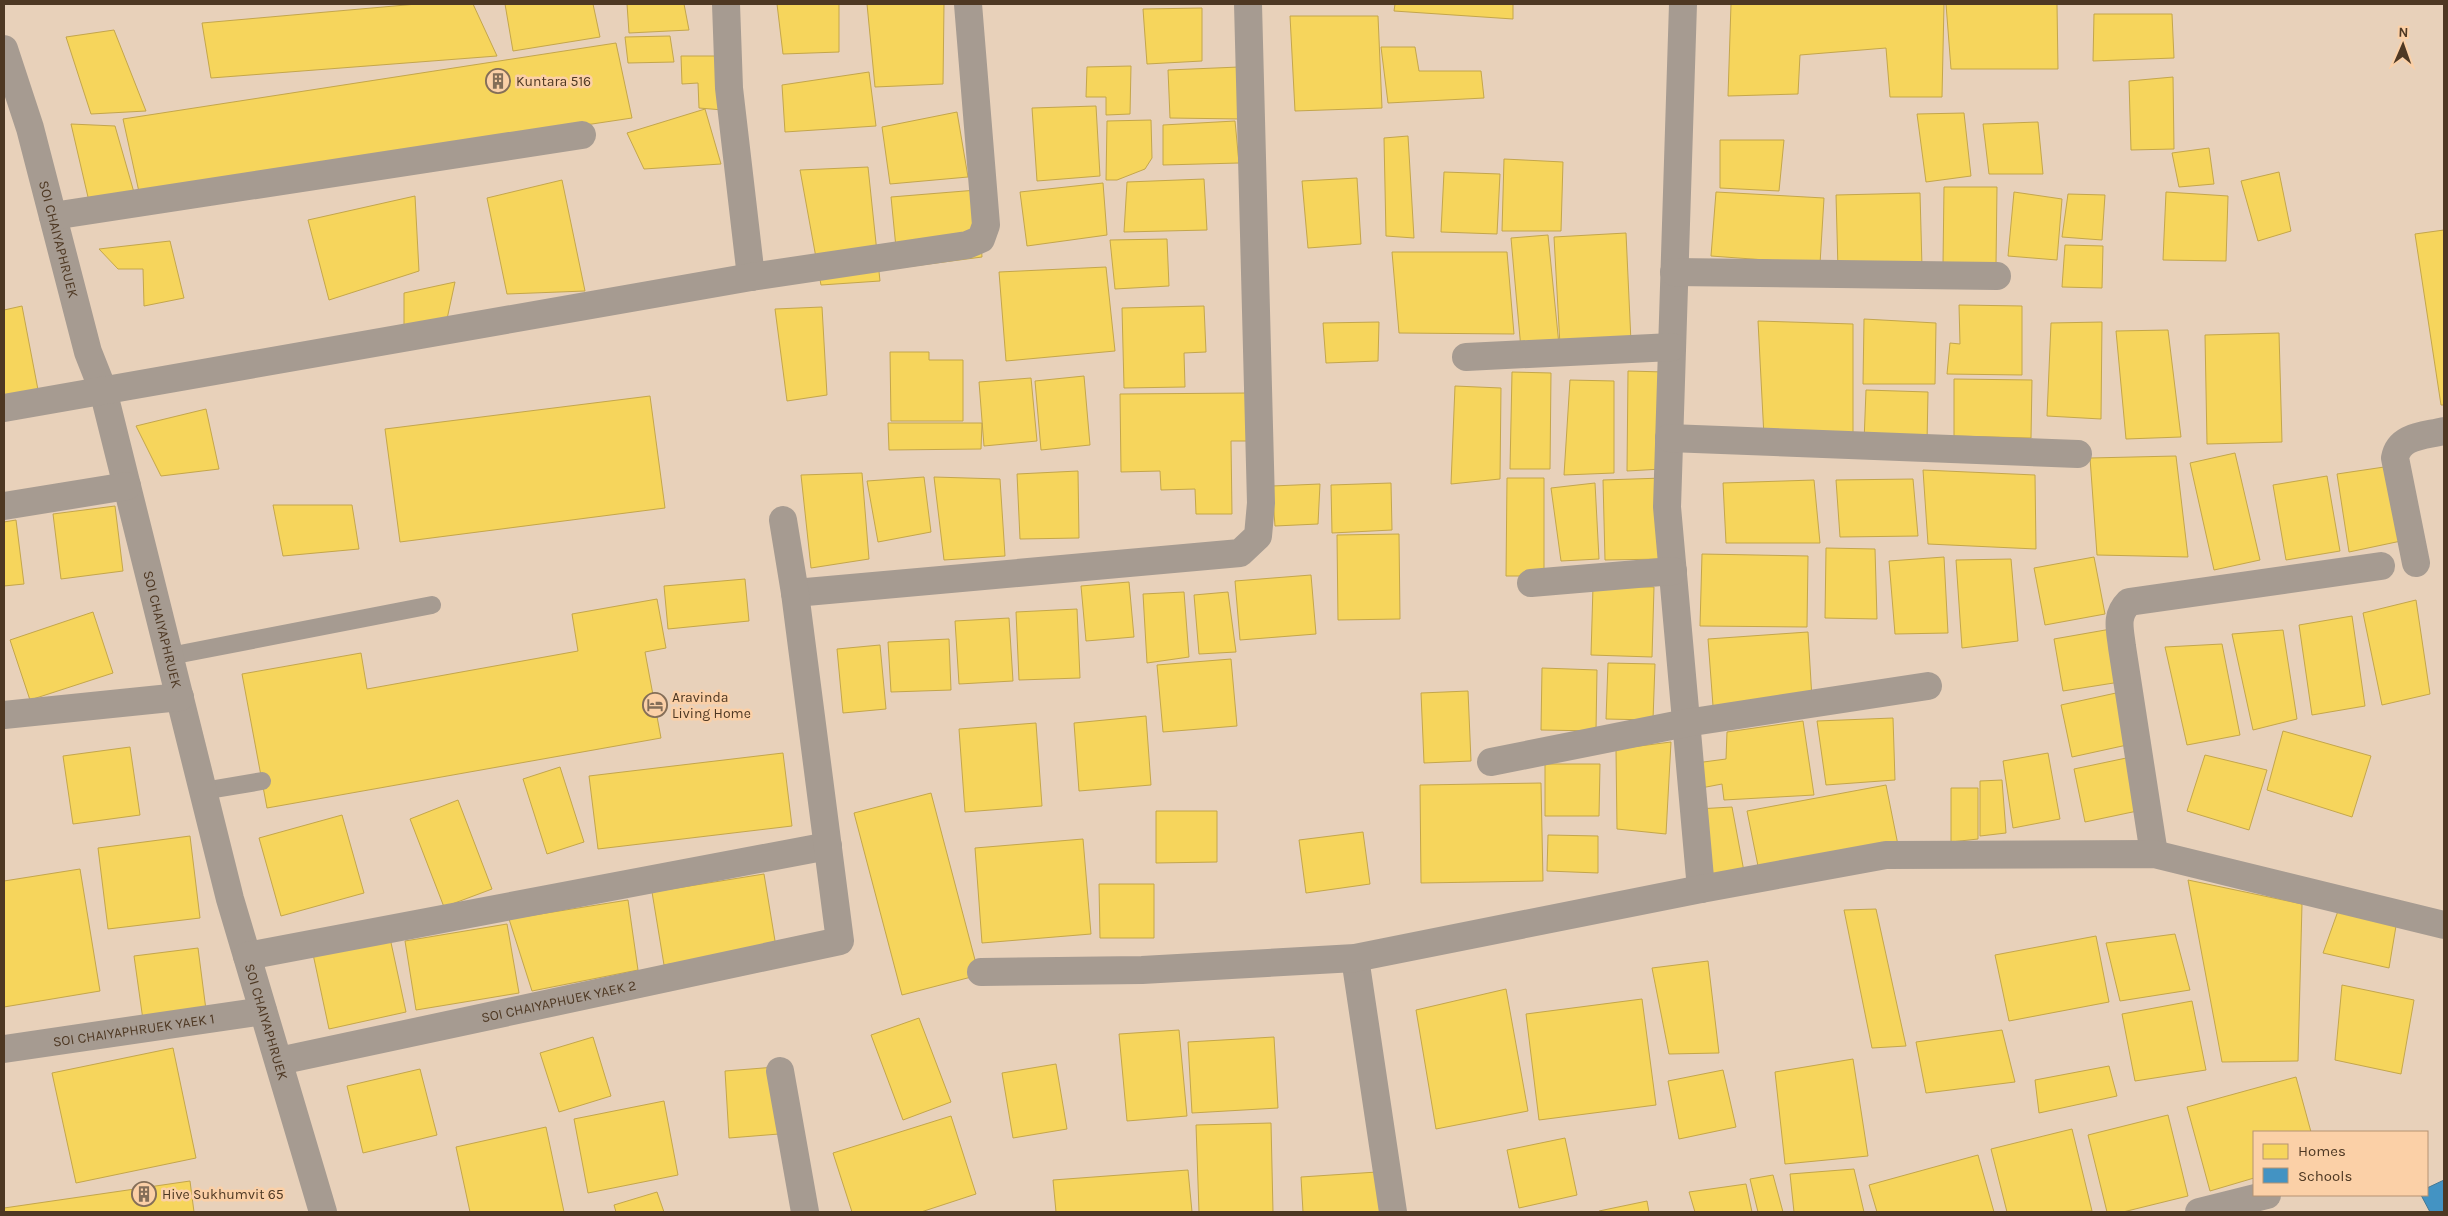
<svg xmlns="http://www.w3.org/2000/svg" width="2448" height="1216" font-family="Karla,sans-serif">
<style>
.homes{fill:#f6d55c;stroke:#c4a64b}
.schools{fill:#4393c3;stroke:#467893}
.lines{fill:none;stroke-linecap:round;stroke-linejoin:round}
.service{stroke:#a69b91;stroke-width:18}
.minor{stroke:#a69b91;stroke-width:28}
.labels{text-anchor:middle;stroke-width:5;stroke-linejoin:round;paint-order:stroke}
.poi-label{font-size:14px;fill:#4e3823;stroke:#fbd0a7;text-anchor:start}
.street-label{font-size:14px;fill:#4e3823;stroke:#fbd0a7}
</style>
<rect width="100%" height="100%" fill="#e8d1ba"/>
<path class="homes" d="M 417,4 L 473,4 L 497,56 L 211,78 L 202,23 Z
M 505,4 L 593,4 L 600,37 L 513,51 Z
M 627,4 L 684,4 L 689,30 L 629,33 Z
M 777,4 L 839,4 L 839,52 L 783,54 Z
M 867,4 L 944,4 L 943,84 L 875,87 Z
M 1395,4 L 1513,4 L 1513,19 L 1394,11 Z
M 1731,4 L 1944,4 L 1942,97 L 1890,97 L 1886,48 L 1800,55 L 1798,94 L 1728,96 Z
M 1946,4 L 2057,4 L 2058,69 L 1951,69 Z
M 1202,8 L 1202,61 L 1147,64 L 1143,9 Z
M 2094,14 L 2172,14 L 2174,58 L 2093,61 Z
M 1290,16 L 1378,16 L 1382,108 L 1295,111 Z
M 114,30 L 146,111 L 91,114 L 66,37 Z
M 670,36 L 674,62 L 628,63 L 625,37 Z
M 616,43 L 632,118 L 139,192 L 123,119 Z
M 1381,47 L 1415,47 L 1419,71 L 1481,71 L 1484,98 L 1388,103 Z
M 681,56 L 715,56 L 723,110 L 699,108 L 698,83 L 682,84 Z
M 1131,66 L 1130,114 L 1106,115 L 1106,97 L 1086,97 L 1087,67 Z
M 1239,67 L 1242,119 L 1170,118 L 1168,70 Z
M 869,72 L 876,126 L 785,132 L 782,85 Z
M 2173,77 L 2174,149 L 2131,150 L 2129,81 Z
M 1096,106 L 1100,176 L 1037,181 L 1032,108 Z
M 705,109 L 721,164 L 644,169 L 627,133 Z
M 957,112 L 968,177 L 890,184 L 882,127 Z
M 1964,113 L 1971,176 L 1926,182 L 1917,114 Z
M 1151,120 L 1152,158 L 1145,169 L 1117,180 L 1106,180 L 1107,121 Z
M 1235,121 L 1239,163 L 1163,165 L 1163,125 Z
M 2038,122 L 2043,174 L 1989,174 L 1983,124 Z
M 71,124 L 115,126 L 137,203 L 91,210 Z
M 1408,136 L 1414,238 L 1386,236 L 1384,138 Z
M 1720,140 L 1784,140 L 1779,191 L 1720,188 Z
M 2209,148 L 2214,184 L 2179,187 L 2172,153 Z
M 1504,159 L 1563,162 L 1561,231 L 1502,231 Z
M 868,167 L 880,281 L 821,285 L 800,170 Z
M 1444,172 L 1500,174 L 1497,234 L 1441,232 Z
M 2279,172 L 2291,231 L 2258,241 L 2241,181 Z
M 1357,178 L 1361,244 L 1308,248 L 1302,181 Z
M 1204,179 L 1207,230 L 1124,232 L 1127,182 Z
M 562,180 L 585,291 L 507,294 L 487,198 Z
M 1103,183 L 1107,235 L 1027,246 L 1020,192 Z
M 1944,187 L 1997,187 L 1996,266 L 1943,265 Z
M 977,190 L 982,257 L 898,268 L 891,197 Z
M 1716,192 L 1824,198 L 1820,264 L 1711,256 Z
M 2014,192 L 2062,199 L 2057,260 L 2008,256 Z
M 2166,192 L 2228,196 L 2226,261 L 2163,260 Z
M 1920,193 L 1922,267 L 1838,269 L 1836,195 Z
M 2068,194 L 2105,195 L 2102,240 L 2062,237 Z
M 415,196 L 419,271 L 329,300 L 308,220 Z
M 2444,230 L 2444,405 L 2441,405 L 2415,234 Z
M 1626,233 L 1631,342 L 1560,345 L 1554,237 Z
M 1548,235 L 1559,345 L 1521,349 L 1511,238 Z
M 1167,239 L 1169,286 L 1115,289 L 1110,240 Z
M 170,241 L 184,298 L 144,306 L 143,269 L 118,269 L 99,249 Z
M 2065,245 L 2103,246 L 2102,288 L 2062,287 Z
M 1392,252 L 1507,252 L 1514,334 L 1399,333 Z
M 1106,267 L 1115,351 L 1006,361 L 999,272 Z
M 455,282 L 447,319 L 404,325 L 404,293 Z
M 1959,305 L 2022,306 L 2022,375 L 1947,374 L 1950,343 L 1960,344 Z
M 22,306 L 39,395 L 4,402 L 4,310 Z
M 1204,306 L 1206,352 L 1184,353 L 1185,387 L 1124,388 L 1122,308 Z
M 822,307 L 827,395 L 787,401 L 775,309 Z
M 1864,319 L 1936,323 L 1935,384 L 1863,384 Z
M 1758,321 L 1853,324 L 1853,437 L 1764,437 Z
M 1379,322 L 1378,361 L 1326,363 L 1323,323 Z
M 2102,322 L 2101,419 L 2047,416 L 2051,323 Z
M 2168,330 L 2181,437 L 2126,439 L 2116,331 Z
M 2279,333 L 2282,442 L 2207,444 L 2205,335 Z
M 890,352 L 929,352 L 929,360 L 963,360 L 963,421 L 891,421 Z
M 1628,371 L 1664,372 L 1662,469 L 1627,471 Z
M 1512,372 L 1551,373 L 1550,469 L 1510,469 Z
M 1084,376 L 1090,445 L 1041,450 L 1035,381 Z
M 1031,378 L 1037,441 L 984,446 L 979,382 Z
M 1954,379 L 2032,380 L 2031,438 L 1954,436 Z
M 1570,380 L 1614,381 L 1614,473 L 1564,475 Z
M 1455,386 L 1501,388 L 1500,479 L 1451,484 Z
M 1866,390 L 1928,392 L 1927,443 L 1864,442 Z
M 1249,393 L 1249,441 L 1231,441 L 1232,514 L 1196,514 L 1195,489 L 1161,490 L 1160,471 L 1121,472 L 1120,394 Z
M 650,396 L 665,508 L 400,542 L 385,429 Z
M 206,409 L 219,469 L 161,476 L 136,426 Z
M 888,423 L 982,423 L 981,449 L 889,450 Z
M 2235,453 L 2260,560 L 2214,570 L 2190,463 Z
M 2176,456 L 2188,557 L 2097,555 L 2090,458 Z
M 2391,466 L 2401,541 L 2349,552 L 2337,474 Z
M 1923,470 L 2035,475 L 2036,549 L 1928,544 Z
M 1078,471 L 1079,538 L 1020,539 L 1017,474 Z
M 862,473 L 869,559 L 811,568 L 801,475 Z
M 2327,476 L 2340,551 L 2286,560 L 2273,485 Z
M 924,477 L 931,532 L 878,542 L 867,481 Z
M 934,477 L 1000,479 L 1005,556 L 944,560 Z
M 1507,478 L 1544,478 L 1544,576 L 1506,576 Z
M 1663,478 L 1665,559 L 1605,560 L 1603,480 Z
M 1913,479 L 1918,536 L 1840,537 L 1836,480 Z
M 1814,480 L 1820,543 L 1726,543 L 1723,483 Z
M 1391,483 L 1392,530 L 1332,533 L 1331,485 Z
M 1595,483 L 1599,559 L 1561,561 L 1551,488 Z
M 1320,484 L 1318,524 L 1275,526 L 1272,486 Z
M 273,505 L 352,505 L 359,549 L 283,556 Z
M 115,506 L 123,571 L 61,579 L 53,514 Z
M 16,520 L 24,584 L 4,586 L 4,522 Z
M 1399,534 L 1400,619 L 1338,620 L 1337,535 Z
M 1826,548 L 1875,549 L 1877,619 L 1825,618 Z
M 1702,554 L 1808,556 L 1807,627 L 1700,626 Z
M 1944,557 L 1948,633 L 1895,634 L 1889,561 Z
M 2094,557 L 2105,614 L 2045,625 L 2034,568 Z
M 2011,559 L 2018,641 L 1962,648 L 1956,560 Z
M 1311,575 L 1316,634 L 1240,640 L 1235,581 Z
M 745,579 L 749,621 L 668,629 L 664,586 Z
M 1129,582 L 1134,637 L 1086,641 L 1081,586 Z
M 1593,586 L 1654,587 L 1652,657 L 1591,655 Z
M 1184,592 L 1189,657 L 1147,663 L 1143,594 Z
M 1228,592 L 1236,652 L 1199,654 L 1194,595 Z
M 657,599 L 666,648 L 645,652 L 661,738 L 267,808 L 242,674 L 361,653 L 367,689 L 578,651 L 572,614 Z
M 2416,600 L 2430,694 L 2382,705 L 2363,613 Z
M 1077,609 L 1080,678 L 1019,680 L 1016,612 Z
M 93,612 L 113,673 L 30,700 L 10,640 Z
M 2352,616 L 2365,706 L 2312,715 L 2299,625 Z
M 1009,618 L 1013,681 L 959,684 L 955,621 Z
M 2111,629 L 2120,682 L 2063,691 L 2054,639 Z
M 2283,630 L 2297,719 L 2253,730 L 2232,634 Z
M 1808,632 L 1812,699 L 1713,706 L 1708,639 Z
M 949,639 L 951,690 L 891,692 L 888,642 Z
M 2222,644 L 2240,735 L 2187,745 L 2165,647 Z
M 880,645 L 886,709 L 843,713 L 837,649 Z
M 1231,659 L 1237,726 L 1163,732 L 1157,665 Z
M 1608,663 L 1655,664 L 1653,720 L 1606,719 Z
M 1542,668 L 1597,670 L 1596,731 L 1541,730 Z
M 1468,691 L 1471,761 L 1424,763 L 1421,693 Z
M 2116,693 L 2127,745 L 2072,757 L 2061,705 Z
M 1146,716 L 1151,785 L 1079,791 L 1074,723 Z
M 1893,718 L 1895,780 L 1826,785 L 1817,721 Z
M 1803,721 L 1814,795 L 1724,800 L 1722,784 L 1701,788 L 1696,763 L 1726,759 L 1727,732 Z
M 1036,723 L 1042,806 L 965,812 L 959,729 Z
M 2283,731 L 2371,756 L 2352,817 L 2267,790 Z
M 1671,742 L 1666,834 L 1617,829 L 1616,749 Z
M 130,747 L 140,815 L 73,824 L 63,756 Z
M 783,753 L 792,826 L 598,849 L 589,776 Z
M 2048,753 L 2060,819 L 2013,828 L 2003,761 Z
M 2205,755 L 2267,770 L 2249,830 L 2187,811 Z
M 2131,757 L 2142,810 L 2085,822 L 2074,769 Z
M 1545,764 L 1600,764 L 1599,816 L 1545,816 Z
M 560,767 L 584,842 L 547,854 L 523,779 Z
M 2002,780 L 2006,833 L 1980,836 L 1980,781 Z
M 1541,783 L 1543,881 L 1421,883 L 1420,785 Z
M 1886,785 L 1899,850 L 1760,876 L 1747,811 Z
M 1951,788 L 1978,788 L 1978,839 L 1951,842 Z
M 931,793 L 979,975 L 902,995 L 854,813 Z
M 458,800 L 492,889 L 444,907 L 410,819 Z
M 1732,807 L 1745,877 L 1703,885 L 1697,809 Z
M 1156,811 L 1217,811 L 1217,862 L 1156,863 Z
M 342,815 L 364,893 L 281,916 L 259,838 Z
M 1363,832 L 1370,884 L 1306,893 L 1299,840 Z
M 1548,835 L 1598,836 L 1598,873 L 1547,871 Z
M 190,836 L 200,918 L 108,929 L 98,848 Z
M 1083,839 L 1091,934 L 982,943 L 975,848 Z
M 80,869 L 100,991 L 4,1007 L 4,881 Z
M 764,874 L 776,947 L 664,965 L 652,892 Z
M 2188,880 L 2302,904 L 2298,1061 L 2222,1062 Z
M 1099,884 L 1154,884 L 1154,938 L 1100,938 Z
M 628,900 L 638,970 L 532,991 L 509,919 Z
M 1876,909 L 1906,1046 L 1872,1048 L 1844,910 Z
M 2338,911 L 2396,926 L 2389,968 L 2323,953 Z
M 507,924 L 519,993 L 416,1010 L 405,941 Z
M 2175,934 L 2190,990 L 2120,1001 L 2106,943 Z
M 2096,936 L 2109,1002 L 2009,1021 L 1995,955 Z
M 390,938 L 406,1012 L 329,1029 L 313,954 Z
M 198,948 L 206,1010 L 143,1020 L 134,956 Z
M 1708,961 L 1719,1053 L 1669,1054 L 1652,968 Z
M 2342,985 L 2414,1000 L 2401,1074 L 2335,1060 Z
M 1506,989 L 1528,1111 L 1436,1129 L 1416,1010 Z
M 1642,999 L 1656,1105 L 1539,1120 L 1526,1014 Z
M 2192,1001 L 2206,1070 L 2135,1081 L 2122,1014 Z
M 919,1018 L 951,1102 L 903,1120 L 871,1035 Z
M 1179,1030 L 1187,1116 L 1127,1121 L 1119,1034 Z
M 2002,1030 L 2015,1082 L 1926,1093 L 1916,1042 Z
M 593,1037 L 611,1096 L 559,1112 L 540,1053 Z
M 1274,1037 L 1278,1108 L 1192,1113 L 1188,1042 Z
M 173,1048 L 196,1158 L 76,1183 L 52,1073 Z
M 1853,1059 L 1868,1156 L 1785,1164 L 1775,1072 Z
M 1056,1064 L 1067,1129 L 1013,1138 L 1002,1073 Z
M 2109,1066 L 2117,1096 L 2039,1113 L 2035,1080 Z
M 776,1067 L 779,1134 L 729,1138 L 725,1071 Z
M 420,1069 L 437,1135 L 363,1153 L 347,1086 Z
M 1723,1070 L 1736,1127 L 1679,1139 L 1668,1081 Z
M 2296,1077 L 2311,1132 L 2254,1132 L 2254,1178 L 2210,1191 L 2187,1107 Z
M 664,1101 L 678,1175 L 588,1193 L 574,1119 Z
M 2168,1115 L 2188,1196 L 2123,1212 L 2107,1212 L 2088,1135 Z
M 951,1116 L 976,1194 L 921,1212 L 852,1212 L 833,1153 Z
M 1271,1123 L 1273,1212 L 1199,1212 L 1196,1125 Z
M 546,1127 L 564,1212 L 470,1212 L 456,1147 Z
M 2072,1129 L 2092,1211 L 2007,1212 L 1991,1149 Z
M 1565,1138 L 1577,1195 L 1519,1208 L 1507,1150 Z
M 1978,1155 L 1994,1212 L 1877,1212 L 1869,1185 Z
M 1854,1169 L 1864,1212 L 1794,1212 L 1790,1174 Z
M 1188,1170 L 1192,1212 L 1056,1212 L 1053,1180 Z
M 1377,1172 L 1383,1212 L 1303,1212 L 1301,1177 Z
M 1773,1175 L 1783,1212 L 1758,1212 L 1750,1179 Z
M 190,1181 L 194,1212 L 4,1212 L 4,1208 Z
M 1746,1184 L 1752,1212 L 1695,1212 L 1689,1192 Z
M 657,1192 L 664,1212 L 616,1212 L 614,1205 Z
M 1647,1201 L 1649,1212 L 1599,1212 L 1599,1211 Z"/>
<path class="schools" d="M 2444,1180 L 2444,1212 L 2430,1212 L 2421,1195 L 2427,1195 L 2427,1188 Z"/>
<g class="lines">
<path class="service" d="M 170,656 L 432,605
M 203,791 L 262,781"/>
<g class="minor">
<path d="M 726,4 L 729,88 L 751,277"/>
<path d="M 1683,4 L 1667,507 L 1701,889"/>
<path id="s1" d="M 4,49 L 30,128 L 88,352 L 103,390 L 230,899 L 323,1212"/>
<path d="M 53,216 L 582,135"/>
<path d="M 1674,272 L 1997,276"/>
<path d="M 1466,357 L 1672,347"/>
<path d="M 4,408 L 751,277 L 967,245 L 981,239 L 986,225 L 968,4"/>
<path d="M 1669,438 L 2078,454"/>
<path d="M 4,506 L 127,486"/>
<path d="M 2416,563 L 2395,458 C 2399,435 2425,436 2444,431"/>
<path d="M 1531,583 L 1673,571"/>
<path d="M 795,593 L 1240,553 L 1258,536 L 1261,503 L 1248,4"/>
<path d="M 4,715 L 180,697"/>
<path d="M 1491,762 L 1686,723 L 1928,686"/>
<path d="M 2154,854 L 2122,647 C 2120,629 2115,616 2129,602 L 2381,566"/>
<path d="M 247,956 L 828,846"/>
<path d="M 1355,958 L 1393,1212"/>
<path d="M 981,972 L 1142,970 L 1355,958 L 1701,889 L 1886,855 L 2154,854 L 2444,925"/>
<path id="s2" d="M 4,1049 L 263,1011"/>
<path id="s3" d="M 279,1061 L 840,941 L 795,593 L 783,520"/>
<path d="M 780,1071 L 805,1212"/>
<path d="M 2199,1212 L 2267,1195"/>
</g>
</g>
<defs>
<symbol id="building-ring" viewBox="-11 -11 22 22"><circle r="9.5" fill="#fbd0a7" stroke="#846e58" stroke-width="1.5"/><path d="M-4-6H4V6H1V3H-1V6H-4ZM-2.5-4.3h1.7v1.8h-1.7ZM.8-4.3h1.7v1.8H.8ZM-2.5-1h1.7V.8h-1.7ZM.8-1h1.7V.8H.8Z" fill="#846e58"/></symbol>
<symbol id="hotel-ring" viewBox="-11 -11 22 22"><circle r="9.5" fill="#fbd0a7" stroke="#846e58" stroke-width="1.5"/><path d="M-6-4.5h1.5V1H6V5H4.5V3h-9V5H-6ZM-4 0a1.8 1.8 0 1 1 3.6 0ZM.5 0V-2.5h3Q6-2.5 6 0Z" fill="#846e58"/></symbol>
</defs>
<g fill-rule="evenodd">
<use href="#building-ring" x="484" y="67" width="28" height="28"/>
<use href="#hotel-ring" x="641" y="691" width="28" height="28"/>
<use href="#building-ring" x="130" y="1180" width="28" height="28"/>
</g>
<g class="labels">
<g class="poi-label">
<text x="516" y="86">Kuntara 516</text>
<text x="672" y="702">Aravinda<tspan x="672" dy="16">Living Home</tspan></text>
<text x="162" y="1199">Hive Sukhumvit 65</text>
</g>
<g class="street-label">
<text dy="5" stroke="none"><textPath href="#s1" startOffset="198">SOI CHAIYAPHRUEK</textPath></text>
<text dy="5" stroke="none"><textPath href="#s1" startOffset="602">SOI CHAIYAPHRUEK</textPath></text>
<text dy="5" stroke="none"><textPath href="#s3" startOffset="286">SOI CHAIYAPHUEK YAEK 2</textPath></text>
<text dy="5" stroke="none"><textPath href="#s1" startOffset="1008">SOI CHAIYAPHRUEK</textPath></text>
<text dy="5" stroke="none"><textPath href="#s2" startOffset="131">SOI CHAIYAPHRUEK YAEK 1</textPath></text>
</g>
</g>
<rect width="2448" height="1216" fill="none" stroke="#4e3823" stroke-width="10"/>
<rect x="2253" y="1131" width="175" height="65" fill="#fbd0a7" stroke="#b69372"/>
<rect x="2263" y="1144" width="25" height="15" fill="#f6d55c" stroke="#b69372"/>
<text x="2298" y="1156" font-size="15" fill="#4e3823">Homes</text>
<rect x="2263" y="1168" width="25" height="15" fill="#4393c3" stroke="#b69372"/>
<text x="2298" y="1181" font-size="15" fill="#4e3823">Schools</text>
<g transform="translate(2403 45) rotate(2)" stroke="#fbd0a7" stroke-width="4" paint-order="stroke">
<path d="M0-4L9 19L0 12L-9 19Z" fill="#4e3823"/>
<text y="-8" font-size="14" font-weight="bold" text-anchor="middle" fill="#4e3823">N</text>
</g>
</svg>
